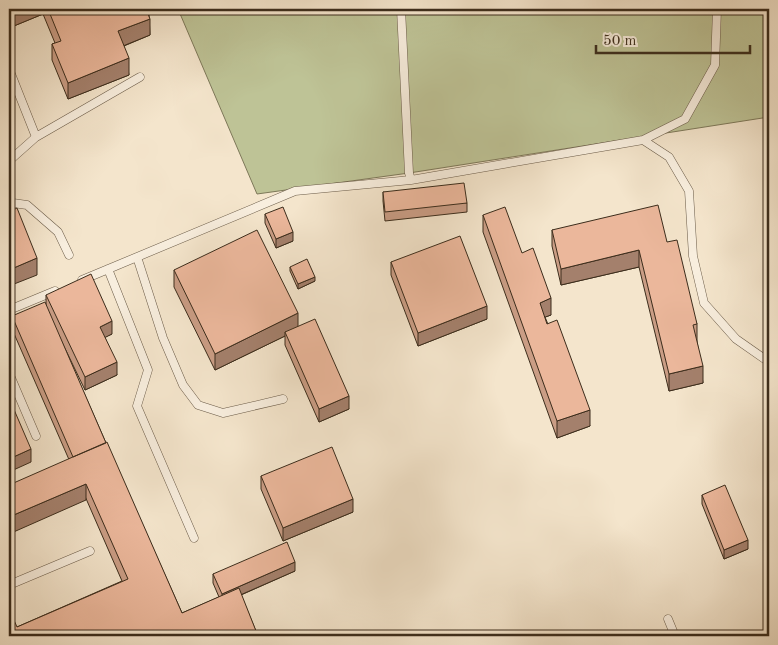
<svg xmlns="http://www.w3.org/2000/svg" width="778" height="645" font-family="'Old Standard TT',serif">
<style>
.green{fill:#bec396;stroke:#7d7859}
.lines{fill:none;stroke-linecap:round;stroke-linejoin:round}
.service-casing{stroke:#6a5b48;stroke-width:9}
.service{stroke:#f8eede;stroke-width:8}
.wall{fill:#ca9d85;stroke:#3c2d1c}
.shaded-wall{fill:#a4806c;stroke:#3c2d1c}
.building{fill:#ebb79b;stroke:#3c2d1c}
</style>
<rect width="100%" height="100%" fill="#f4e5cc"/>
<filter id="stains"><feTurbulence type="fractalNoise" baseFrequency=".004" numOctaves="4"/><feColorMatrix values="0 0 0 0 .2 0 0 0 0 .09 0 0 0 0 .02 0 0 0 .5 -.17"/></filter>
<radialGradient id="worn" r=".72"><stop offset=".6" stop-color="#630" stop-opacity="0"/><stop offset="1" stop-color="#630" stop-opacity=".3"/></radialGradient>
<path class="green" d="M 178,9 L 769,9 L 769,117 L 409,173 L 257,194 Z"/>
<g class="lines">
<defs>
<path id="service" d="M 401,9 L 409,173 L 411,180
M 9,69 L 36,137
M 643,140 L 685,119 L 715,65 L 717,9
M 9,161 L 36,137 L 140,77
M 9,204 L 13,203 L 27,205 L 58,232 L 69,255
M 137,257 L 163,338 L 183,385 L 198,405 L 223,413 L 283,399
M 108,269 L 148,370 L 137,406 L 194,538
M 82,280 L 295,191 L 411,180 L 643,140 L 669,157 L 689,191 L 693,256 L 704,303 L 736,339 L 769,362
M 9,310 L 55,291
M 9,373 L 36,436
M 9,585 L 90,551
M 668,619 L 675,636"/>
</defs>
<use href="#service" class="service-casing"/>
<use href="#service" class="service"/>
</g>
<path class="wall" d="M 9,9 L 163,9 L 149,15 L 150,35 L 124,46 L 129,75 L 68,99 L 52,60 L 52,44 L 55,43 L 43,14 L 9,28 Z
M 383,192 L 467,203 L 467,212 L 385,221 L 383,201 Z
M 265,214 L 293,241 L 276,248 L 265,223 Z
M 483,215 L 551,315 L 545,317 L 590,426 L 557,438 L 483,232 Z
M 552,230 L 667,242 L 697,324 L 697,341 L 703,383 L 669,391 L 639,267 L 561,285 L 552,246 Z
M 391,262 L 487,319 L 418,346 L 391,275 Z
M 290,267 L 315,281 L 298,289 L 290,271 Z
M 174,270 L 298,326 L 349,409 L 319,422 L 285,345 L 285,336 L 215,370 L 174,287 Z
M 46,295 L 112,334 L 105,337 L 117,375 L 85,390 L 59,336 L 106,443 L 182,613 L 219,597 L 213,583 L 213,574 L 295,571 L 241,595 L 258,636 L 17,627 L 122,581 L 12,329 L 12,316 L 46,306 Z
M 261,476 L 353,512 L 283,541 L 261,489 Z
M 702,495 L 748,549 L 724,559 L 702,504 Z"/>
<path class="shaded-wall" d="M 15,9 L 43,9 L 43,14 L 9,28 L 9,11 Z
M 147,9 L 163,9 L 147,15 Z
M 150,19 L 150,35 L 118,48 L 118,31 Z
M 129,58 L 129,75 L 68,99 L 68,83 Z
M 11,138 L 11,155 L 9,156 L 9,139 Z
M 293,232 L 293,241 L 276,248 L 276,239 Z
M 639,250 L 639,267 L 561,285 L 561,269 Z
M 37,258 L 37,275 L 9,286 L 9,270 Z
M 315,277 L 315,281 L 298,289 L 298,284 Z
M 551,298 L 551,315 L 540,319 L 540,303 Z
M 487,306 L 487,319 L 418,346 L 418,333 Z
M 298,313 L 298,330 L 285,332 L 285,336 L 215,370 L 215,354 Z
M 112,321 L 112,334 L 100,340 L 100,327 Z
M 117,362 L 117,375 L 85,390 L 85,377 Z
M 703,366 L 703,383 L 669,391 L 669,374 Z
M 349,396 L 349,409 L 319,422 L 319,409 Z
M 590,410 L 590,426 L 557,438 L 557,421 Z
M 31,449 L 31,462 L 9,472 L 9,459 Z
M 86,484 L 86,500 L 9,534 L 9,517 Z
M 353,499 L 353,512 L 283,541 L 283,528 Z
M 748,540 L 748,549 L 724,559 L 724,550 Z
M 295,562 L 295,571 L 222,603 L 222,594 Z"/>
<path class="building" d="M 9,9 L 15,9 L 9,11 Z
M 48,9 L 146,9 L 150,19 L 118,31 L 129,58 L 68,83 L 52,44 L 61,41 Z
M 464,183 L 467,203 L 385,212 L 383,192 Z
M 658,205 L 667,242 L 677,240 L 697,324 L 693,325 L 703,366 L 669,374 L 639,250 L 561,269 L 552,230 Z
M 283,207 L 293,232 L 276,239 L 265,214 Z
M 505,207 L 522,253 L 533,248 L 551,298 L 540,303 L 547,324 L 557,320 L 590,410 L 557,421 L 483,215 Z
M 17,208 L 37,258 L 9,270 L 9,212 Z
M 257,230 L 298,313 L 215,354 L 174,270 Z
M 460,236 L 487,306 L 418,333 L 391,262 Z
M 307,259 L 315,277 L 298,284 L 290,267 Z
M 91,274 L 112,321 L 100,327 L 117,362 L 85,377 L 46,295 Z
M 45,302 L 106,443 L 73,457 L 12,316 Z
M 315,319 L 349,396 L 319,409 L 285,332 Z
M 9,398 L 31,449 L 9,459 Z
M 107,442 L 182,613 L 239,588 L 258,636 L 9,636 L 9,609 L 17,627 L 128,579 L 86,484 L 9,517 L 9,485 Z
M 332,447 L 353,499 L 283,528 L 261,476 Z
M 725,485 L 748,540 L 724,550 L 702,495 Z
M 287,542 L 295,562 L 222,594 L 213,574 Z"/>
<rect width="778" height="645" fill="none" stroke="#f4e5cc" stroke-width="30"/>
<rect x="10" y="10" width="758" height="625" fill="none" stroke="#3c2d1c" stroke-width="2.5"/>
<rect x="15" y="15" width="748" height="615" fill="none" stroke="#3c2d1c"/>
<path d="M596 45v8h154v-8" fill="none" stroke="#3c2d1c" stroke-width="2.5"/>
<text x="603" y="45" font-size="15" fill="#3c2d1c" stroke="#f8eede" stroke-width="4" paint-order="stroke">50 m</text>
<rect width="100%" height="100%" filter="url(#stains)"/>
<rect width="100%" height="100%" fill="url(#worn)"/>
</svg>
